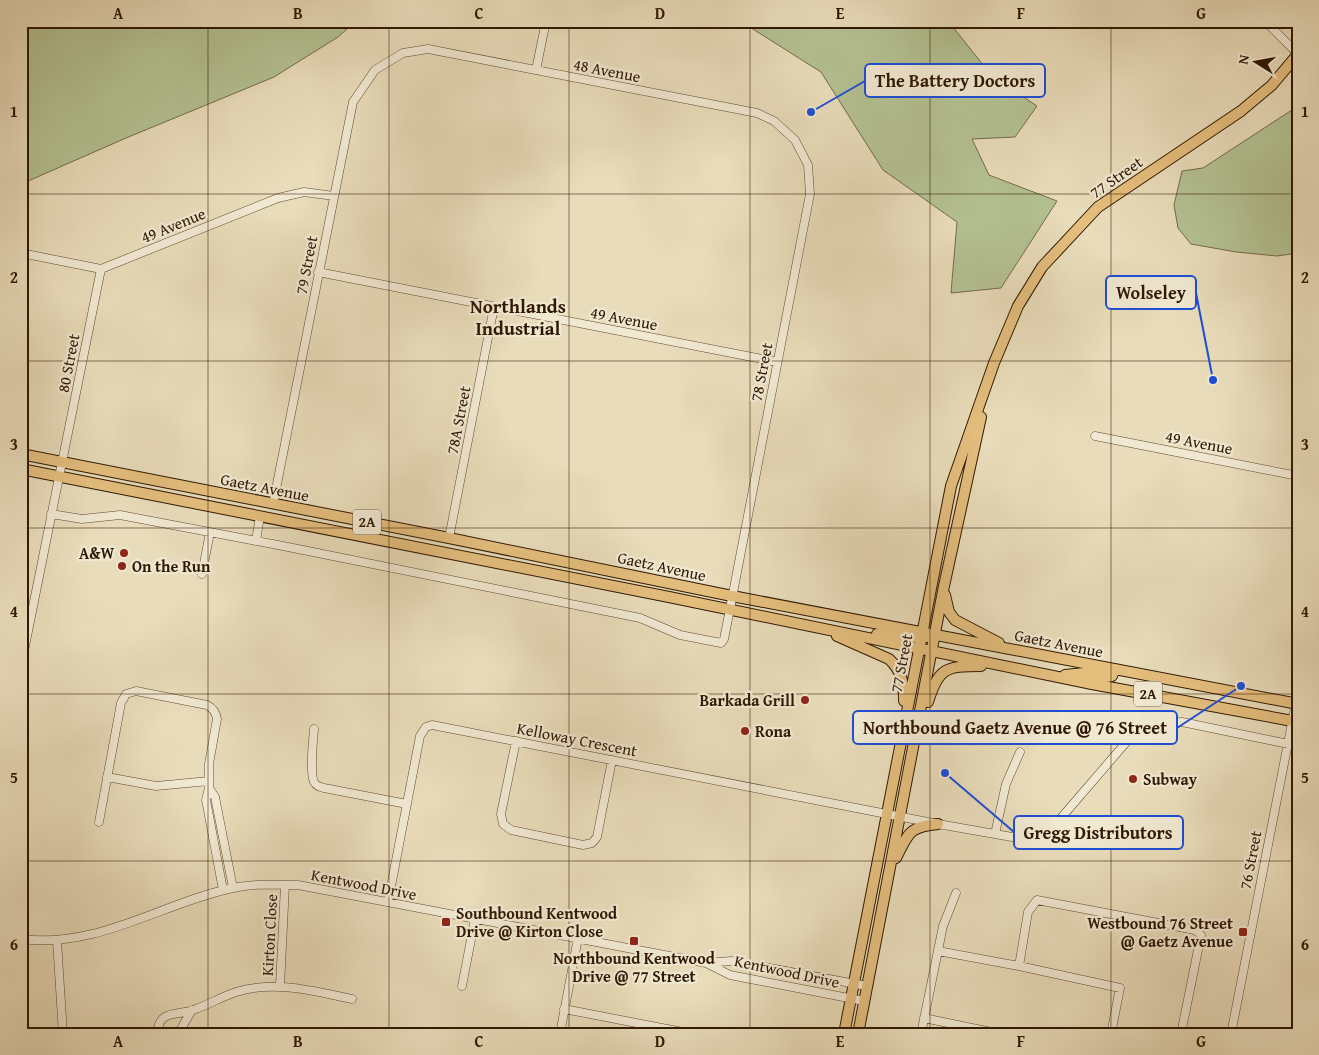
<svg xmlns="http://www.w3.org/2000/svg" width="1319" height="1055" font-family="'Gentium Book Plus',serif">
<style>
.green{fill:#b4c192;stroke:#726c49}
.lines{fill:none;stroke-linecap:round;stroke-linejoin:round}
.minor-casing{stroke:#5e492e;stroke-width:9}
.major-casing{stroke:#2f1800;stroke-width:12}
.minor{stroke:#f1e8d2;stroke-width:8}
.major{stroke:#e4be7d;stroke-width:10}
.grid{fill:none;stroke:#2f1800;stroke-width:1;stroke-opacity:0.55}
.poi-dot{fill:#8f2418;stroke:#f1e8d2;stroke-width:2}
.labels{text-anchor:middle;stroke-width:4.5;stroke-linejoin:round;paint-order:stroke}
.shield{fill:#f1e8d2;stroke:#69563f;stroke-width:1}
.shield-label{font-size:15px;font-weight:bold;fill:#2f1800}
.street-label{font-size:16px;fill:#2f1800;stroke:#f1e8d2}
.poi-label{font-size:16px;font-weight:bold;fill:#2f1800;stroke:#f1e8d2;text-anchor:start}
.quarter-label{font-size:19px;font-weight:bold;fill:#2f1800;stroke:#f1e8d2}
.leader{fill:none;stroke:#1d4ed8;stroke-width:2}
.callout-dot{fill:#1d4ed8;stroke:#f1e8d2;stroke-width:2}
.callout{fill:#f1e8d2;stroke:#1d4ed8;stroke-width:2}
.callout-label{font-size:18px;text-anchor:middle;font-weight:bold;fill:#2f1800}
.neatline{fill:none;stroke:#2f1800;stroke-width:2}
.grid-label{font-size:16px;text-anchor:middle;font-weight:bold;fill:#2f1800}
</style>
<rect width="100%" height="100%" fill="#e9dcba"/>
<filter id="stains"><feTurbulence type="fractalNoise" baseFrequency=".004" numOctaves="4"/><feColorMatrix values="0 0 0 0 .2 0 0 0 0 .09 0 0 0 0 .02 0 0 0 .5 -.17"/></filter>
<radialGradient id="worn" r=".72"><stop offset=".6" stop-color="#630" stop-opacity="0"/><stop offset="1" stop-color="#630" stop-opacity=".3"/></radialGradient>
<path class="green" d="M 21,21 L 356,21 L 338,37 L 274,77 L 126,138 L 28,181 L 21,180 Z
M 746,21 L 948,21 L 992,76 L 1037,106 L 1015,137 L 972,139 L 989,175 L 1057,201 L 1001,288 L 951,293 L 957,222 L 883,170 L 821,72 L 748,26 Z
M 1298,106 L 1298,253 L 1277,256 L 1236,252 L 1191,244 L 1178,228 L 1174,205 L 1182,171 L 1203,168 Z"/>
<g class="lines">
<defs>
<path id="minor" d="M 1265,21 L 1298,54
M 536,70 L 546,21
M 21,253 L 101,269 L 278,198 L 304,192 L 334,196
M 318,272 L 777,362
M 1095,436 L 1298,476
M 51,514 L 82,519 L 120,515 L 283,546 L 640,618 L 680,635 L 721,643 L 724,639 L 728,619 L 810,194 L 808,165 L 795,140 L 774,121 L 757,113 L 428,49 L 403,53 L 375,70 L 353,102 L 273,504
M 449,538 L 494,307
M 256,541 L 260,516
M 202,574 L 210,532
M 21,666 L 101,269
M 314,729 C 313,739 310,774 314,782 C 316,786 320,787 324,788 L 407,804
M 516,741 L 501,814 L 503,824 L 511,830 L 583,845 L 592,843 L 597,837 L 612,760
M 107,777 L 156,786 L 209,781
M 209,788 L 215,797 L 233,888
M 99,822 L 121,703 L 126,694 L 136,691 L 207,705 C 213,708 216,712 217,719 L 209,764 L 209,788 L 206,800 L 223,890
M 995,834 L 1006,784 L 1020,752
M 388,902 L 420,736 L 426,727 L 432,725 L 938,824 L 1012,837 L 1037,835 L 1061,818 L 1129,739 L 1151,724 L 1182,722 L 1298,746
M 21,939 C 98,949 161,903 233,888 C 254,883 276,885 298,885 L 706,963 L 731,961 L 867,986
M 57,941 L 63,1034
M 938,951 L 1019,966 L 1120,988 L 1111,1034
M 708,964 L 730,975 L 864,1001
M 1019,966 L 1028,912 L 1037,900 L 1195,930 L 1201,935 L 1181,1034
M 280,986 L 285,885
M 462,986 L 475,919
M 564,1009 L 693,1034
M 924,1018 L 1001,1034
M 157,1034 C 159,1009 176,1016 193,1010 C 208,1005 221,997 236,992 C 275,980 313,991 352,999
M 178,1034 L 192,1010
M 560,1034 L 578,938
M 921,1034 L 943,926 L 956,893
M 1231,1034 L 1298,692"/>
<path id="major" d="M 21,454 L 449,538 L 732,596 L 1298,704
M 21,469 L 669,597 L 1092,684 L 1298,722
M 945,595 L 949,612 L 955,620 L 999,643
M 877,634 L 900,637 L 928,637
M 837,636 L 889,659 C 902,671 904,684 904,701
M 1065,675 L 1084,673 L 1106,677 L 1112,676 L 1115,669
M 928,702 C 939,668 945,666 981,666
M 896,858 C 909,833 908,827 938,824
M 844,1034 L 951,486 L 994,363 L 1018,306 L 1042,267 L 1098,207 L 1241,111 L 1272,85 L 1298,54
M 858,1034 L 944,586 L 981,417"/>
</defs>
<use href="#minor" class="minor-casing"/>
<use href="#major" class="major-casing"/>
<use href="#minor" class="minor"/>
<use href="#major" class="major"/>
</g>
<path class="grid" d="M 208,21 L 208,1034M 389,21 L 389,1034M 569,21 L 569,1034M 750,21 L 750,1034M 930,21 L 930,1034M 1111,21 L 1111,1034M 21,194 L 1298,194M 21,361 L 1298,361M 21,528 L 1298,528M 21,694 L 1298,694M 21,861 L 1298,861"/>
<g class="poi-dot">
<circle cx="124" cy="553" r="5"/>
<circle cx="122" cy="566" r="5"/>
<circle cx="805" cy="700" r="5"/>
<circle cx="745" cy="731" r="5"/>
<circle cx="1133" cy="779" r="5"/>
<rect x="441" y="917" width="10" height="10" rx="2.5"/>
<rect x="1238" y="927" width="10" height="10" rx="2.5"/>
<rect x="629" y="936" width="10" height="10" rx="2.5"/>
</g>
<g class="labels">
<g class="shield">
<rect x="353" y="509.5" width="28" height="25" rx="4"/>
<rect x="1134" y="681.5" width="28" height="25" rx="4"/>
</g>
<g class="shield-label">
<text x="367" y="527">2A</text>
<text x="1148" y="699">2A</text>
</g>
<g class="street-label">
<text transform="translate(607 70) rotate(11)" y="6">48 Avenue</text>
<text transform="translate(1116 177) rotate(-35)" y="6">77 Street</text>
<text transform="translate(173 225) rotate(-22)" y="6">49 Avenue</text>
<text transform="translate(306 265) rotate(-79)" y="6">79 Street</text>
<text transform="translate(624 318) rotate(11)" y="6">49 Avenue</text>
<text transform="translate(68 363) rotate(-79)" y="6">80 Street</text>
<text transform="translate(761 372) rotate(-79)" y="6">78 Street</text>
<text transform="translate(458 420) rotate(-79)" y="6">78A Street</text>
<text transform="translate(1199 442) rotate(11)" y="6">49 Avenue</text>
<text transform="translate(265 487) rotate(11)" y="6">Gaetz Avenue</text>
<text transform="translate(662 566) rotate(12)" y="6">Gaetz Avenue</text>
<text transform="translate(1059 643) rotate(11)" y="6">Gaetz Avenue</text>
<text transform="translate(901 663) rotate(-79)" y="6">77 Street</text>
<text transform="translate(577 739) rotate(11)" y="6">Kelloway Crescent</text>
<text transform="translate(1250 860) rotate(-79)" y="6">76 Street</text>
<text transform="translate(364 884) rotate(11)" y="6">Kentwood Drive</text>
<text transform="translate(269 935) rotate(-87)" y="6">Kirton Close</text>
<text transform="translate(787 971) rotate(12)" y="6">Kentwood Drive</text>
</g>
<g class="poi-label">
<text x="114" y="559" text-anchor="end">A&amp;W</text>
<text x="132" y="572">On the Run</text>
<text x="795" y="706" text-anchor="end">Barkada Grill</text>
<text x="755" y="737">Rona</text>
<text x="1143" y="785">Subway</text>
<text x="456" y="919">Southbound Kentwood<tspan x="456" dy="18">Drive @ Kirton Close</tspan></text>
<text x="1233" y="929" text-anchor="end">Westbound 76 Street<tspan x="1233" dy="18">@ Gaetz Avenue</tspan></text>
<text x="634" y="964" text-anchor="middle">Northbound Kentwood<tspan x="634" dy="18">Drive @ 77 Street</tspan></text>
</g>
<g class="quarter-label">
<text x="518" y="313">Northlands<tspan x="518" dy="22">Industrial</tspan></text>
</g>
</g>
<path class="leader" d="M811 112L865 81M1213 380L1196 293M1241 686L1177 728M945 773L1014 832"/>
<g class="callout-dot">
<circle cx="811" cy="112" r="5"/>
<circle cx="1213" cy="380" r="5"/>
<circle cx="1241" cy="686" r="5"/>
<circle cx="945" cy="773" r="5"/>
</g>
<g class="callout">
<rect x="865" y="64" width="180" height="33" rx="5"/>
<rect x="1106" y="276" width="90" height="33" rx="5"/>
<rect x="853" y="711" width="324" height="33" rx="5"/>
<rect x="1014" y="816" width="169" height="33" rx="5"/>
</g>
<g class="callout-label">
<text x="955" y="87">The Battery Doctors</text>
<text x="1151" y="299">Wolseley</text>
<text x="1015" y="734">Northbound Gaetz Avenue @ 76 Street</text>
<text x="1098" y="839">Gregg Distributors</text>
</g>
<rect width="1319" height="1055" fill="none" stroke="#e9dcba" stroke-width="55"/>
<g transform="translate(1256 62) rotate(281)" stroke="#f1e8d2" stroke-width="4" paint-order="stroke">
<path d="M0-4L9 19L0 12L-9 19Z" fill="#2f1800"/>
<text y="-8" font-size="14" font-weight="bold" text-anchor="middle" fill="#2f1800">N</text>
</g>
<rect x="28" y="28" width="1264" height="1000" class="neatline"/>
<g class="grid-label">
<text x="118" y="19">A</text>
<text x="298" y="19">B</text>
<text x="479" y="19">C</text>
<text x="660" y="19">D</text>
<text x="840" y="19">E</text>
<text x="1021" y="19">F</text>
<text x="1201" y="19">G</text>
<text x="14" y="117">1</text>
<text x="1305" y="117">1</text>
<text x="14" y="283">2</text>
<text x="1305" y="283">2</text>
<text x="14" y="450">3</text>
<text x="1305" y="450">3</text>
<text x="14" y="617">4</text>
<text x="1305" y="617">4</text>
<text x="14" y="783">5</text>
<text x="1305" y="783">5</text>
<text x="14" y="950">6</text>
<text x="1305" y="950">6</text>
<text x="118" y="1047">A</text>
<text x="298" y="1047">B</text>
<text x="479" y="1047">C</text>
<text x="660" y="1047">D</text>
<text x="840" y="1047">E</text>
<text x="1021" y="1047">F</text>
<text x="1201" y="1047">G</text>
</g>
<rect width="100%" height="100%" filter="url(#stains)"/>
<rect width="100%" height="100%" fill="url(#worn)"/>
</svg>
